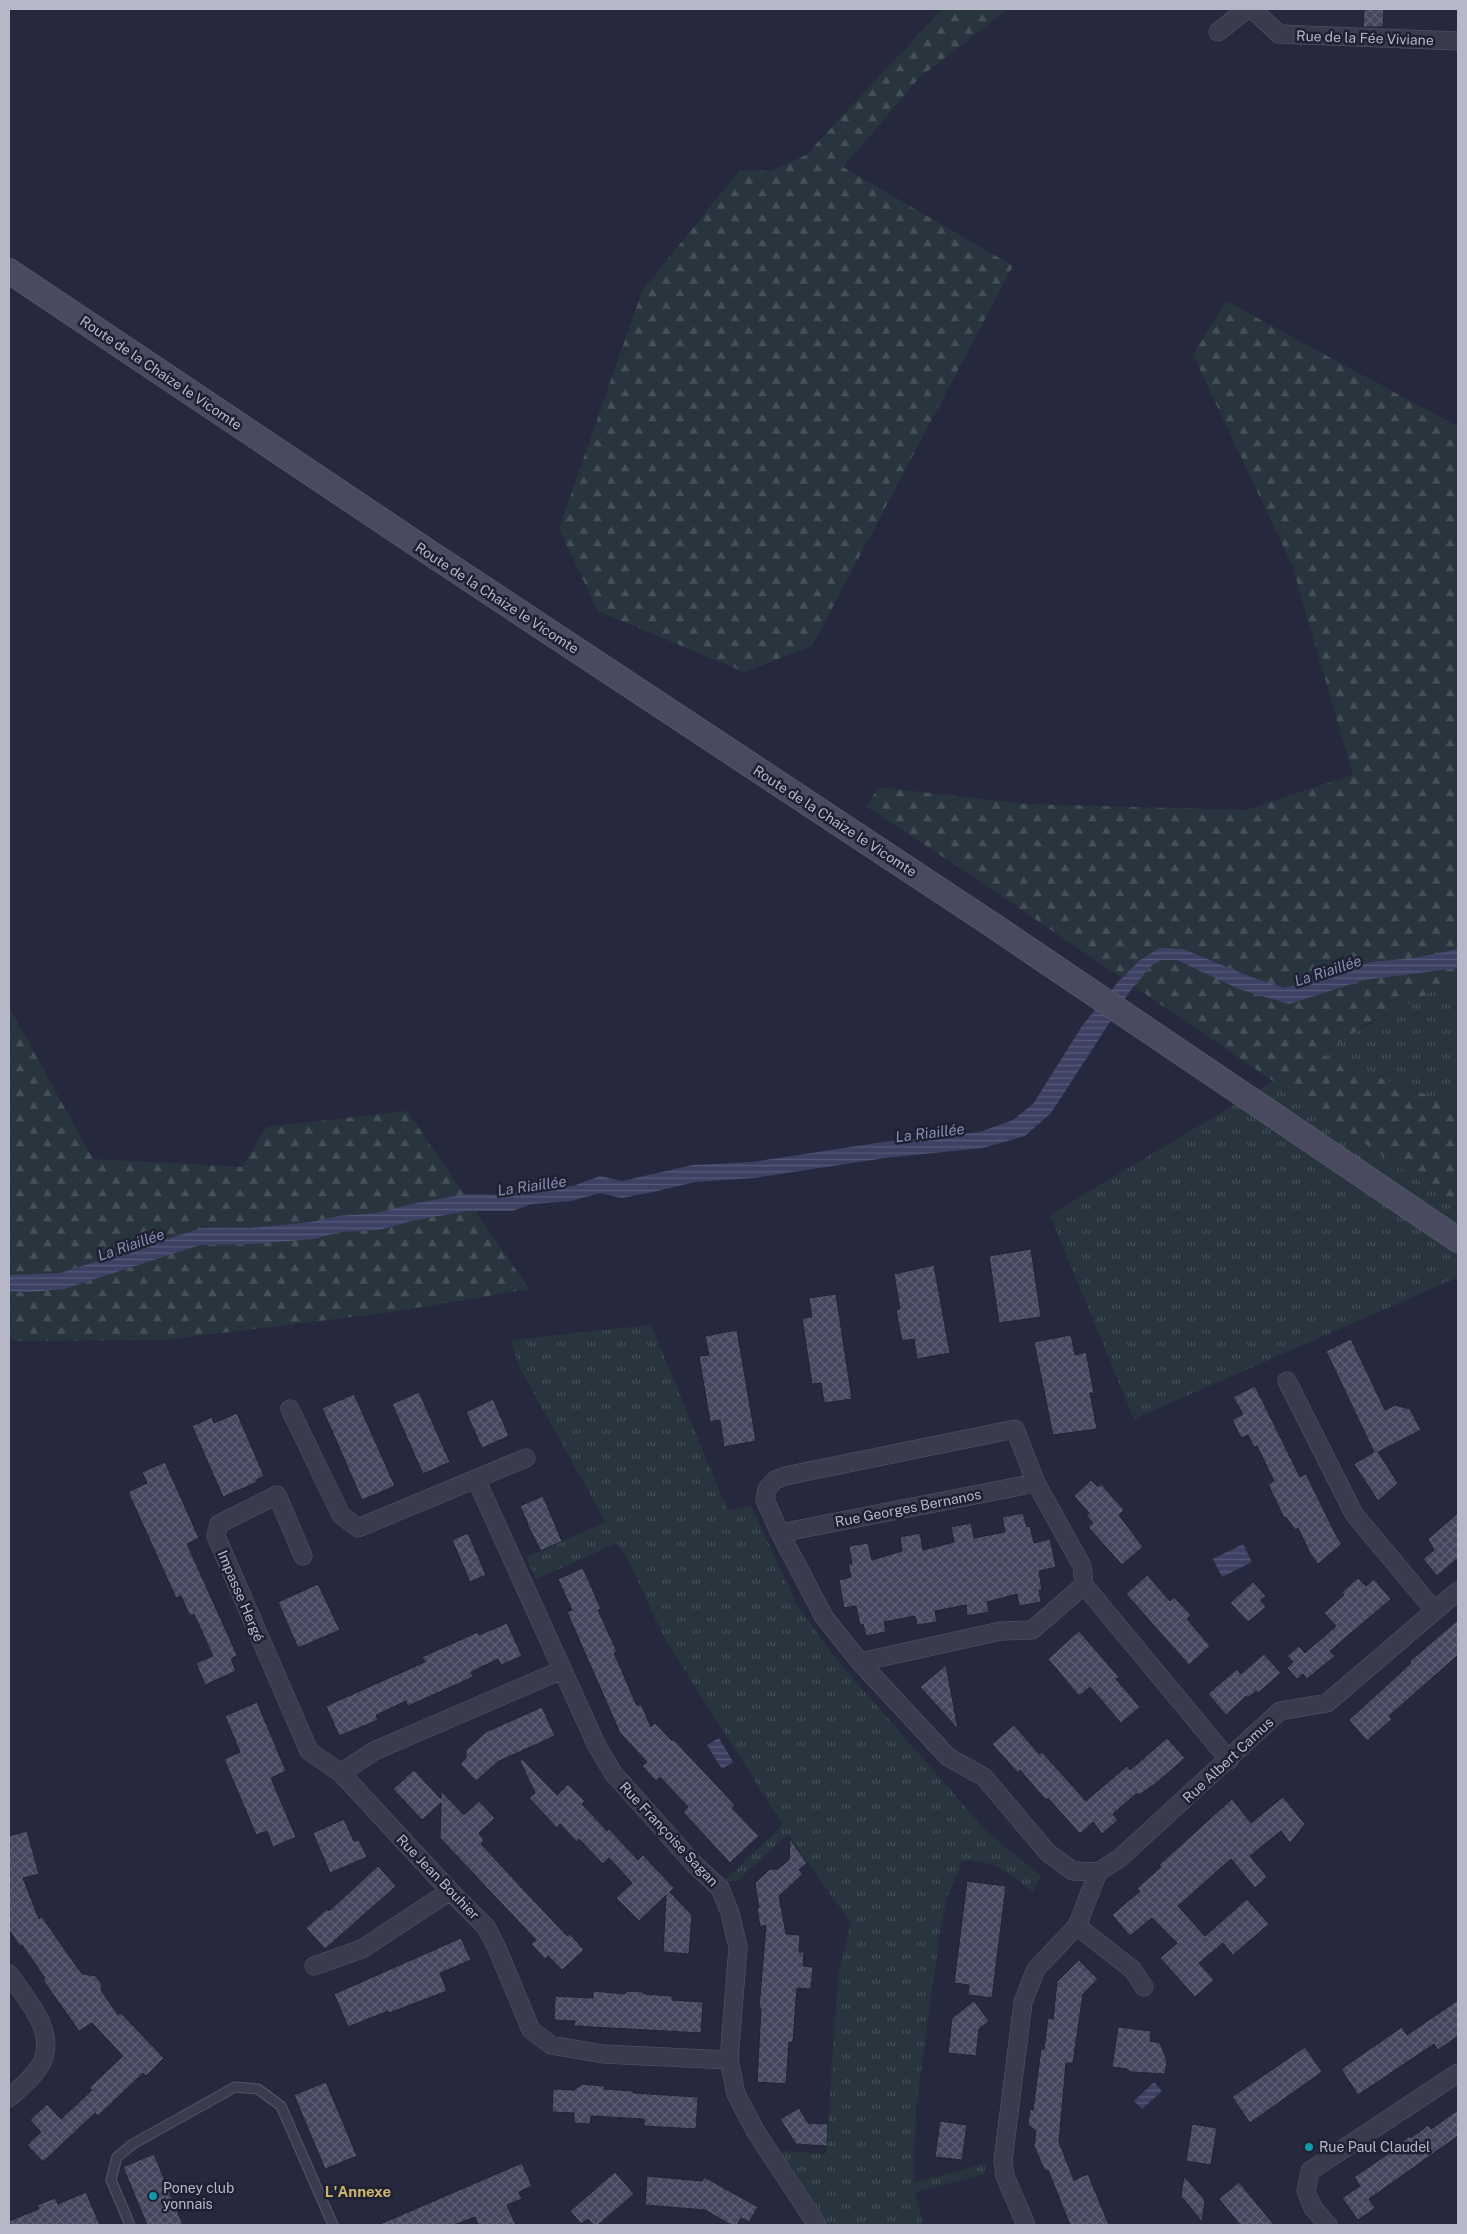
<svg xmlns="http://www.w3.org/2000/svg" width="1467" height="2234" font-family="'Public Sans',sans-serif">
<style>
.grass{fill:url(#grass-tufts)}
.forest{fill:url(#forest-firs)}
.water{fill:url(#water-rules)}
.building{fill:url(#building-cross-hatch);stroke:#212334}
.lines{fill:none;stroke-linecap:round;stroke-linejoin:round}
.service-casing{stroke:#555768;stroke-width:11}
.minor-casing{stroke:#555768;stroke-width:19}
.secondary-casing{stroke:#555768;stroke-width:26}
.service{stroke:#3a3c4d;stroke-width:9}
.minor{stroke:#3a3c4d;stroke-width:18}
.secondary{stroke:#494a60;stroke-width:24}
.culture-dot{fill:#0f9aa8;stroke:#1f2132;stroke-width:2}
.labels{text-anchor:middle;stroke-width:5;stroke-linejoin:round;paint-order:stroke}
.street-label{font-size:14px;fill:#b6b8c8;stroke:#1f2132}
.poi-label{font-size:14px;fill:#b6b8c8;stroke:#1f2132;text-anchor:start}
.water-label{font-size:15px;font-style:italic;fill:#878cb2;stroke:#1f2132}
.neighbourhood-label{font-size:15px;font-weight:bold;fill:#cdb46c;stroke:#1f2132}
</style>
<defs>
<pattern id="grass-tufts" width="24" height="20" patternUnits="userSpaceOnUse" patternTransform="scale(1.25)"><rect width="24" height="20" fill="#28353e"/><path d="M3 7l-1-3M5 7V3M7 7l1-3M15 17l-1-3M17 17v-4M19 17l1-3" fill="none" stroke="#455058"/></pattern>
<pattern id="forest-firs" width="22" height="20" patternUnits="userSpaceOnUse" patternTransform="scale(1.25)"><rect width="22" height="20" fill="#28353e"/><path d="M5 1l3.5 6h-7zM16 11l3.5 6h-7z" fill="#455058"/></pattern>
<pattern id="water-rules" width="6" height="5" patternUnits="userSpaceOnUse" patternTransform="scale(1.25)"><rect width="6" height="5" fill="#3d4164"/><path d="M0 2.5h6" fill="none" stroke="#575a79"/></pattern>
<pattern id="building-cross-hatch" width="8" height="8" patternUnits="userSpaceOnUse" patternTransform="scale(1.25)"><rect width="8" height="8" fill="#43465d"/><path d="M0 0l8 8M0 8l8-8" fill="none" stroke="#5c5f73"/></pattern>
</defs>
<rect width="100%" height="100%" fill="#26293d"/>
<path class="grass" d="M 1458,971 L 1458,1277 L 1134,1419 L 1050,1215 Z
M 651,1325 L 728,1511 L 751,1506 L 796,1603 L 832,1654 L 987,1832 L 1041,1876 L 1033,1892 C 1008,1874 996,1859 963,1861 L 948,1895 L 940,1931 L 916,2108 L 914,2183 L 986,2163 L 984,2174 L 915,2192 L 923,2225 L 824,2225 L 780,2156 L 784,2151 L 826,2154 L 838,1976 L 851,1923 L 788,1834 L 736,1882 L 726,1880 L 783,1825 L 665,1639 L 627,1557 L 617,1543 L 536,1579 L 526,1557 L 606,1522 L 520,1368 L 511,1340 Z"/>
<path class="forest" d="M 942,9 L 1008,9 L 919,78 L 843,167 L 1013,266 L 812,646 L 744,672 L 598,611 L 559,529 L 642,291 L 740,170 L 771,171 L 806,155 Z
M 1226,301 L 1458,427 L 1458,980 L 1371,1021 L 1321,1055 L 1458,1107 L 1458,1207 L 972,876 L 867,807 L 878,787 L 1025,804 L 1245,810 L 1353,775 L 1292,565 L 1193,355 Z
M 9,1007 L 93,1159 L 242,1167 L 267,1127 L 407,1111 L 529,1289 L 392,1312 L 165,1340 L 16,1341 L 9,1339 Z"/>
<path class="water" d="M 1160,948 L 1183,949 L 1251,977 L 1285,988 L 1371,962 L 1414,958 L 1458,949 L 1458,968 L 1364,980 L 1289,1004 L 1239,989 L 1177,960 L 1161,960 L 1151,966 L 1130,991 L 1051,1113 L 1025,1136 L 983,1148 L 885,1158 L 754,1178 L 695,1182 L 653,1192 L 622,1198 L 600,1193 L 571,1201 L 532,1204 L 512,1211 L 468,1211 L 411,1221 L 379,1230 L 341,1232 L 313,1239 L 254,1244 L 200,1245 L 64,1289 L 30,1292 L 9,1291 L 9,1275 L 60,1273 L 202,1228 L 252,1228 L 311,1222 L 339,1216 L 376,1213 L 407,1205 L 467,1194 L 509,1195 L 528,1188 L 573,1186 L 600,1176 L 622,1181 L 693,1165 L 753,1162 L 883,1142 L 980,1132 L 1013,1120 L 1033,1104 L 1082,1026 L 1118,982 L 1140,960 Z
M 1243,1544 L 1252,1562 L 1222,1577 L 1213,1559 Z
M 719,1738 L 733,1762 L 722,1769 L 707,1745 Z
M 1154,2082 L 1162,2091 L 1142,2109 L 1134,2101 Z"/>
<path class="building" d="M 1364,9 L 1384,9 L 1383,27 L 1363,27 Z
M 1031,1249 L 1041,1317 L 999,1323 L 989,1256 Z
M 934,1265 L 950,1353 L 917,1359 L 914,1339 L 902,1341 L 896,1310 L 900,1309 L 894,1274 Z
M 836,1294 L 852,1399 L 824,1403 L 821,1383 L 812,1384 L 802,1318 L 812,1317 L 809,1298 Z
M 737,1330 L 756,1441 L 724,1447 L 720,1420 L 710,1422 L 699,1356 L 709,1355 L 705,1336 Z
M 1071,1335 L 1075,1355 L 1086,1352 L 1094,1393 L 1090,1393 L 1097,1429 L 1053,1435 L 1034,1342 Z
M 1351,1339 L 1385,1410 L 1395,1405 L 1410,1409 L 1421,1430 L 1378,1452 L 1398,1483 L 1378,1501 L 1354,1464 L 1374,1452 L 1326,1351 Z
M 1255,1386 L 1300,1477 L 1306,1474 L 1337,1537 L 1342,1544 L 1318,1564 L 1311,1555 L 1298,1528 L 1295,1530 L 1286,1517 L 1284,1518 L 1268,1484 L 1274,1481 L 1257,1446 L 1254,1447 L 1248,1435 L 1241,1438 L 1232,1420 L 1243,1414 L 1233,1397 Z
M 419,1392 L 450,1462 L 423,1474 L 392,1404 Z
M 354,1394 L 395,1486 L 362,1500 L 322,1408 Z
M 493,1399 L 509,1436 L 482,1448 L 466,1412 Z
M 237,1413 L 264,1476 L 256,1480 L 257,1482 L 223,1497 L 192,1426 L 212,1417 L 214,1423 Z
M 165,1462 L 199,1538 L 187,1544 L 237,1655 L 231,1659 L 236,1671 L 205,1685 L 196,1663 L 213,1656 L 194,1614 L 190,1616 L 181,1596 L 176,1598 L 128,1492 L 147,1483 L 142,1472 Z
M 1091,1480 L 1098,1487 L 1101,1484 L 1124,1510 L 1119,1515 L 1143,1547 L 1122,1565 L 1088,1527 L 1093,1523 L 1086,1515 L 1089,1513 L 1074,1496 Z
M 543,1496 L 562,1541 L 541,1551 L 527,1524 L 528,1524 L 520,1506 Z
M 1023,1513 L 1027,1527 L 1030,1526 L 1034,1543 L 1050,1539 L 1056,1567 L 1039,1571 L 1042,1590 L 1039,1590 L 1041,1602 L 1019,1606 L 1017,1594 L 987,1602 L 989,1612 L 967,1616 L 966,1605 L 935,1611 L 937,1622 L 917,1625 L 915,1616 L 884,1622 L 886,1632 L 866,1636 L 863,1624 L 860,1625 L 856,1606 L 844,1608 L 839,1580 L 851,1577 L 848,1564 L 852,1564 L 849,1546 L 868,1543 L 872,1560 L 902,1551 L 900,1537 L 920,1533 L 923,1550 L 954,1542 L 951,1527 L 971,1523 L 974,1538 L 1005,1532 L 1002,1517 Z
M 1458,1513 L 1458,1558 L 1437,1576 L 1423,1559 L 1434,1550 L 1428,1539 Z
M 468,1533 L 486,1575 L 470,1582 L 452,1540 Z
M 583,1568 L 601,1609 L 598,1610 L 617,1652 L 614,1653 L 637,1706 L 641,1704 L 651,1727 L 655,1723 L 671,1740 L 674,1740 L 735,1805 L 732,1808 L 759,1836 L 730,1863 L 683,1812 L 688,1807 L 660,1777 L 656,1781 L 642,1766 L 647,1762 L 620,1733 L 567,1612 L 572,1610 L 558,1579 Z
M 1147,1575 L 1170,1601 L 1174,1597 L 1191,1615 L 1187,1619 L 1210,1646 L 1189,1665 L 1126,1594 Z
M 1358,1578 L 1366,1586 L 1374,1579 L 1391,1599 L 1330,1651 L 1335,1656 L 1307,1679 L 1303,1674 L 1297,1679 L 1287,1668 L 1293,1662 L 1287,1656 L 1299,1646 L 1305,1653 L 1336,1626 L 1324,1613 L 1344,1595 L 1342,1592 Z
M 1253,1582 L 1266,1596 L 1260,1600 L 1266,1607 L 1248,1622 L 1230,1603 Z
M 318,1584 L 340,1630 L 298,1648 L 278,1602 Z
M 1458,1620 L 1458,1655 L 1389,1716 L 1392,1719 L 1367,1741 L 1349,1720 L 1411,1663 L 1410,1661 Z
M 507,1623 L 522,1656 L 501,1665 L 498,1659 L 471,1672 L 473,1677 L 408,1706 L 406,1701 L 376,1715 L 378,1720 L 339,1736 L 326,1706 L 425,1662 L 422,1657 L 478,1632 L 479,1635 Z
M 1079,1631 L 1119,1677 L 1116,1679 L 1140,1707 L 1121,1723 L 1090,1687 L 1079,1696 L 1048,1659 Z
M 1264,1654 L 1281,1673 L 1258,1693 L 1256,1691 L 1248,1698 L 1246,1696 L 1226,1715 L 1208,1694 L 1237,1669 L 1241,1674 Z
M 946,1665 L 958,1729 L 920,1687 Z
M 257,1702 L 286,1771 L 271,1778 L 296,1837 L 273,1847 L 267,1831 L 256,1835 L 224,1759 L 240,1752 L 225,1716 Z
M 542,1707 L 555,1736 L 499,1761 L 476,1781 L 460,1764 L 466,1758 L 466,1750 L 486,1732 Z
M 1014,1725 L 1039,1754 L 1042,1752 L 1086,1801 L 1127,1766 L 1130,1770 L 1167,1738 L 1185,1758 L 1155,1784 L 1139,1795 L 1137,1793 L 1113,1814 L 1118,1820 L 1102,1834 L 1093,1822 L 1080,1834 L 1048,1798 L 1046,1800 L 1020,1770 L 1018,1773 L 992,1744 Z
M 522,1759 L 557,1795 L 568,1784 L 585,1801 L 582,1804 L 607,1831 L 609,1829 L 638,1860 L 643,1855 L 674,1888 L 670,1892 L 692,1915 L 689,1954 L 663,1952 L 666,1895 L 639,1921 L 616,1898 L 632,1883 L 609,1858 L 603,1864 L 579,1839 L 577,1842 L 560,1824 L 557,1828 L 529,1798 L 535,1793 L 520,1761 Z
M 414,1770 L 441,1799 L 441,1791 L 464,1815 L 479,1801 L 495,1818 L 479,1833 L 484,1840 L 481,1844 L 567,1936 L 570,1934 L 584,1950 L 562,1970 L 548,1956 L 545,1959 L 531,1944 L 536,1940 L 440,1838 L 441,1803 L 422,1820 L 393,1789 Z
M 1283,1797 L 1305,1824 L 1290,1843 L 1281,1831 L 1250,1856 L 1267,1877 L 1255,1888 L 1231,1859 L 1178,1906 L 1205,1936 L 1247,1899 L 1269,1924 L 1233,1955 L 1223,1943 L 1199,1963 L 1214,1980 L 1195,1997 L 1160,1958 L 1177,1943 L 1152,1918 L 1130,1936 L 1112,1915 L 1140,1891 L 1137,1888 L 1161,1867 L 1159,1865 L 1232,1799 L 1251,1823 Z
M 344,1819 L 354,1841 L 359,1840 L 367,1857 L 330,1873 L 313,1833 Z
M 27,1831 L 39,1874 L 23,1878 L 39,1919 L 42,1917 L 79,1970 L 83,1974 L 96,1976 L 102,1985 L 101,1990 L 118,2015 L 121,2013 L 164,2058 L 146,2076 L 143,2073 L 98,2116 L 95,2113 L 43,2162 L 27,2145 L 41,2132 L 30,2120 L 47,2104 L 61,2119 L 92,2090 L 89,2088 L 123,2056 L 92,2023 L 79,2031 L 43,1980 L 45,1978 L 22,1945 L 20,1946 L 9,1930 L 9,1836 Z
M 790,1839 L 807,1863 L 799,1870 L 803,1874 L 779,1896 L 786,1934 L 800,1935 L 799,1952 L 804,1952 L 803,1966 L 813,1967 L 811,1989 L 797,1988 L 793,2042 L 789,2042 L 786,2084 L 757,2082 L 761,2008 L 759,2008 L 766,1925 L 760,1927 L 757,1908 L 759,1908 L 755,1883 L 770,1869 L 778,1869 L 789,1860 Z
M 378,1866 L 396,1886 L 325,1949 L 306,1928 L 327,1909 L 329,1911 Z
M 967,1881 L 1006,1886 L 992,1998 L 968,1995 L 969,1985 L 954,1983 Z
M 461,1938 L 471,1960 L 440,1973 L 447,1991 L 389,2013 L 388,2011 L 348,2027 L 334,1994 Z
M 1079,1960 L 1098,1979 L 1083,1994 L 1073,2063 L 1066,2063 L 1059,2142 L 1074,2180 L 1088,2174 L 1109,2225 L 1070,2225 L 1048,2170 L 1045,2171 L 1034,2146 L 1036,2131 L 1028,2125 L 1030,2109 L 1033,2110 L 1041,2049 L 1044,2049 L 1048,2018 L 1053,2019 L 1057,1982 Z
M 593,1991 L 625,1994 L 628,1991 L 642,1992 L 644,1994 L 672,1996 L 672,2000 L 703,2002 L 701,2033 L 574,2026 L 575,2021 L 554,2020 L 555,1996 L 593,1998 Z
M 1458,2000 L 1458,2036 L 1438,2050 L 1434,2044 L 1358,2095 L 1341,2069 L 1402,2027 L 1407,2035 Z
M 974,2001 L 989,2021 L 979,2029 L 976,2056 L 948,2053 L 952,2018 Z
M 1118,2027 L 1151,2031 L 1150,2041 L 1160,2043 L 1167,2061 L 1165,2074 L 1131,2072 L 1127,2069 L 1112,2067 Z
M 1305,2047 L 1322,2072 L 1250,2123 L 1232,2097 Z
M 326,2082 L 357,2156 L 325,2169 L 294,2095 Z
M 582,2084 L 604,2086 L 604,2089 L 633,2091 L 633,2093 L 698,2097 L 696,2129 L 644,2126 L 644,2119 L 591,2116 L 590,2124 L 574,2123 L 574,2113 L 552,2112 L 553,2089 L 574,2090 Z
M 799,2108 L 808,2123 L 828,2124 L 827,2146 L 796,2144 L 780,2119 Z
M 1458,2110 L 1458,2136 L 1369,2199 L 1375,2208 L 1358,2220 L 1342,2198 L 1360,2186 L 1354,2177 L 1397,2148 L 1395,2146 L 1410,2136 L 1411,2138 L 1428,2125 L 1431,2129 Z
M 940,2121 L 967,2125 L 962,2160 L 935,2157 Z
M 1192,2124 L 1217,2128 L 1211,2165 L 1186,2161 Z
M 154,2154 L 183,2225 L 147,2225 L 123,2167 Z
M 522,2163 L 532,2186 L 519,2192 L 522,2199 L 507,2205 L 516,2225 L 478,2225 L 475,2217 L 454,2225 L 378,2225 Z
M 615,2172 L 634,2194 L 598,2225 L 594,2225 L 588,2219 L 581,2224 L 570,2211 Z
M 647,2176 L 702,2181 L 704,2177 L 758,2207 L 749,2222 L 741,2218 L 737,2225 L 731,2225 L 705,2210 L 645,2205 Z
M 1184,2176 L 1205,2200 L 1202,2222 L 1181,2196 Z
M 1239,2182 L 1274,2225 L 1240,2225 L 1219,2199 Z
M 86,2192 L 100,2225 L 9,2225 L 9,2221 L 39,2209 L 37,2205 L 55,2198 L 58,2204 Z"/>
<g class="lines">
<defs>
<path id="service" d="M 130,2225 L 111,2180 L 117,2157 L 133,2144 L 235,2087 L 258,2089 L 281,2106 L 333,2225"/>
<path id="minor" d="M 1252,9 L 1279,34 L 1458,41
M 1218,32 L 1247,9
M 1287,1381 L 1354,1514 L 1435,1611
M 290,1409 L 341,1515 L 358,1528 L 526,1458
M 476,1479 L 597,1746 L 613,1773 L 695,1865 L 720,1888 L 730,1913 L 738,1947 L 729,2060 L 736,2094 L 756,2132 L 817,2225
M 780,1533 L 1036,1483
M 303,1556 L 277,1495 L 219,1524 L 216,1536 L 309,1751 L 341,1773
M 1084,1585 L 1082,1566 L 1036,1483 L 1015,1429 L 785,1476 L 775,1480 L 767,1489 L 765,1500 L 780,1533 L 824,1617 L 860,1662 L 948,1757 L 984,1777 L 1048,1853 L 1073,1871 L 1098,1872
M 860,1662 L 1001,1631 L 1032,1630 L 1084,1585 L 1229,1760
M 562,1670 L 374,1751 L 341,1773 L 450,1891 L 486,1927 L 496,1946 L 531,2030 L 551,2045 L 603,2054 L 729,2060
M 1098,1872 L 1120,1858 L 1280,1711 L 1327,1703 L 1458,1591
M 1077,1926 L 1133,1970 L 1144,1987
M 314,1966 L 362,1949 L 450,1891
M 9,1974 C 26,1999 58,2032 41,2064 C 34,2077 19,2089 9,2098
M 1026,2225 L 1005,2176 L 1003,2161 L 1023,2002 L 1036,1969 L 1077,1926 L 1098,1872
M 1328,2225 L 1313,2208 L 1306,2191 L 1310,2171 L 1458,2073"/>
<path id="secondary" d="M 9,271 L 427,551 L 988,922 L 1458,1240"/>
</defs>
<use href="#service" class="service-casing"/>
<use href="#minor" class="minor-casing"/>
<use href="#secondary" class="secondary-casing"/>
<use href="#service" class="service"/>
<use href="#minor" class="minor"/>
<use href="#secondary" class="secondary"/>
</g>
<g class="culture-dot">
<circle cx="1309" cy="2147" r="5"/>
<circle cx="153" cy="2196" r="5"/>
</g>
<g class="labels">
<g class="street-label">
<text transform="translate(1365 38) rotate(2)" y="5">Rue de la Fée Viviane</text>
<text transform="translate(161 373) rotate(34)" y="5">Route de la Chaize le Vicomte</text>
<text transform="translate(497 598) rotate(33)" y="5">Route de la Chaize le Vicomte</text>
<text transform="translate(835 821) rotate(33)" y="5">Route de la Chaize le Vicomte</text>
<text transform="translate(908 1508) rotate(-11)" y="5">Rue Georges Bernanos</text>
<text transform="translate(241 1596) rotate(67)" y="5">Impasse Hergé</text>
<text transform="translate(1228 1760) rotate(-43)" y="5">Rue Albert Camus</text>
<text transform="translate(669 1834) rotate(47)" y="5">Rue Françoise Sagan</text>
<text transform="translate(438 1877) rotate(46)" y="5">Rue Jean Bouhier</text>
</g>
<g class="poi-label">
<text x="1319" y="2152">Rue Paul Claudel</text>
<text x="163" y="2193">Poney club<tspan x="163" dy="16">yonnais</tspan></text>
</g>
<g class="water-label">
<text transform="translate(1328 971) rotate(-18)" y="5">La Riaillée</text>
<text transform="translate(930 1133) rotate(-7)" y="5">La Riaillée</text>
<text transform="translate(532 1186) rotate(-8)" y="5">La Riaillée</text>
<text transform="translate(131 1245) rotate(-19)" y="5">La Riaillée</text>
</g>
<g class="neighbourhood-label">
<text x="358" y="2197">L'Annexe</text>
</g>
</g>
<rect width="1467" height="2234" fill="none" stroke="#b6b8c8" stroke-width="20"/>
</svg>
